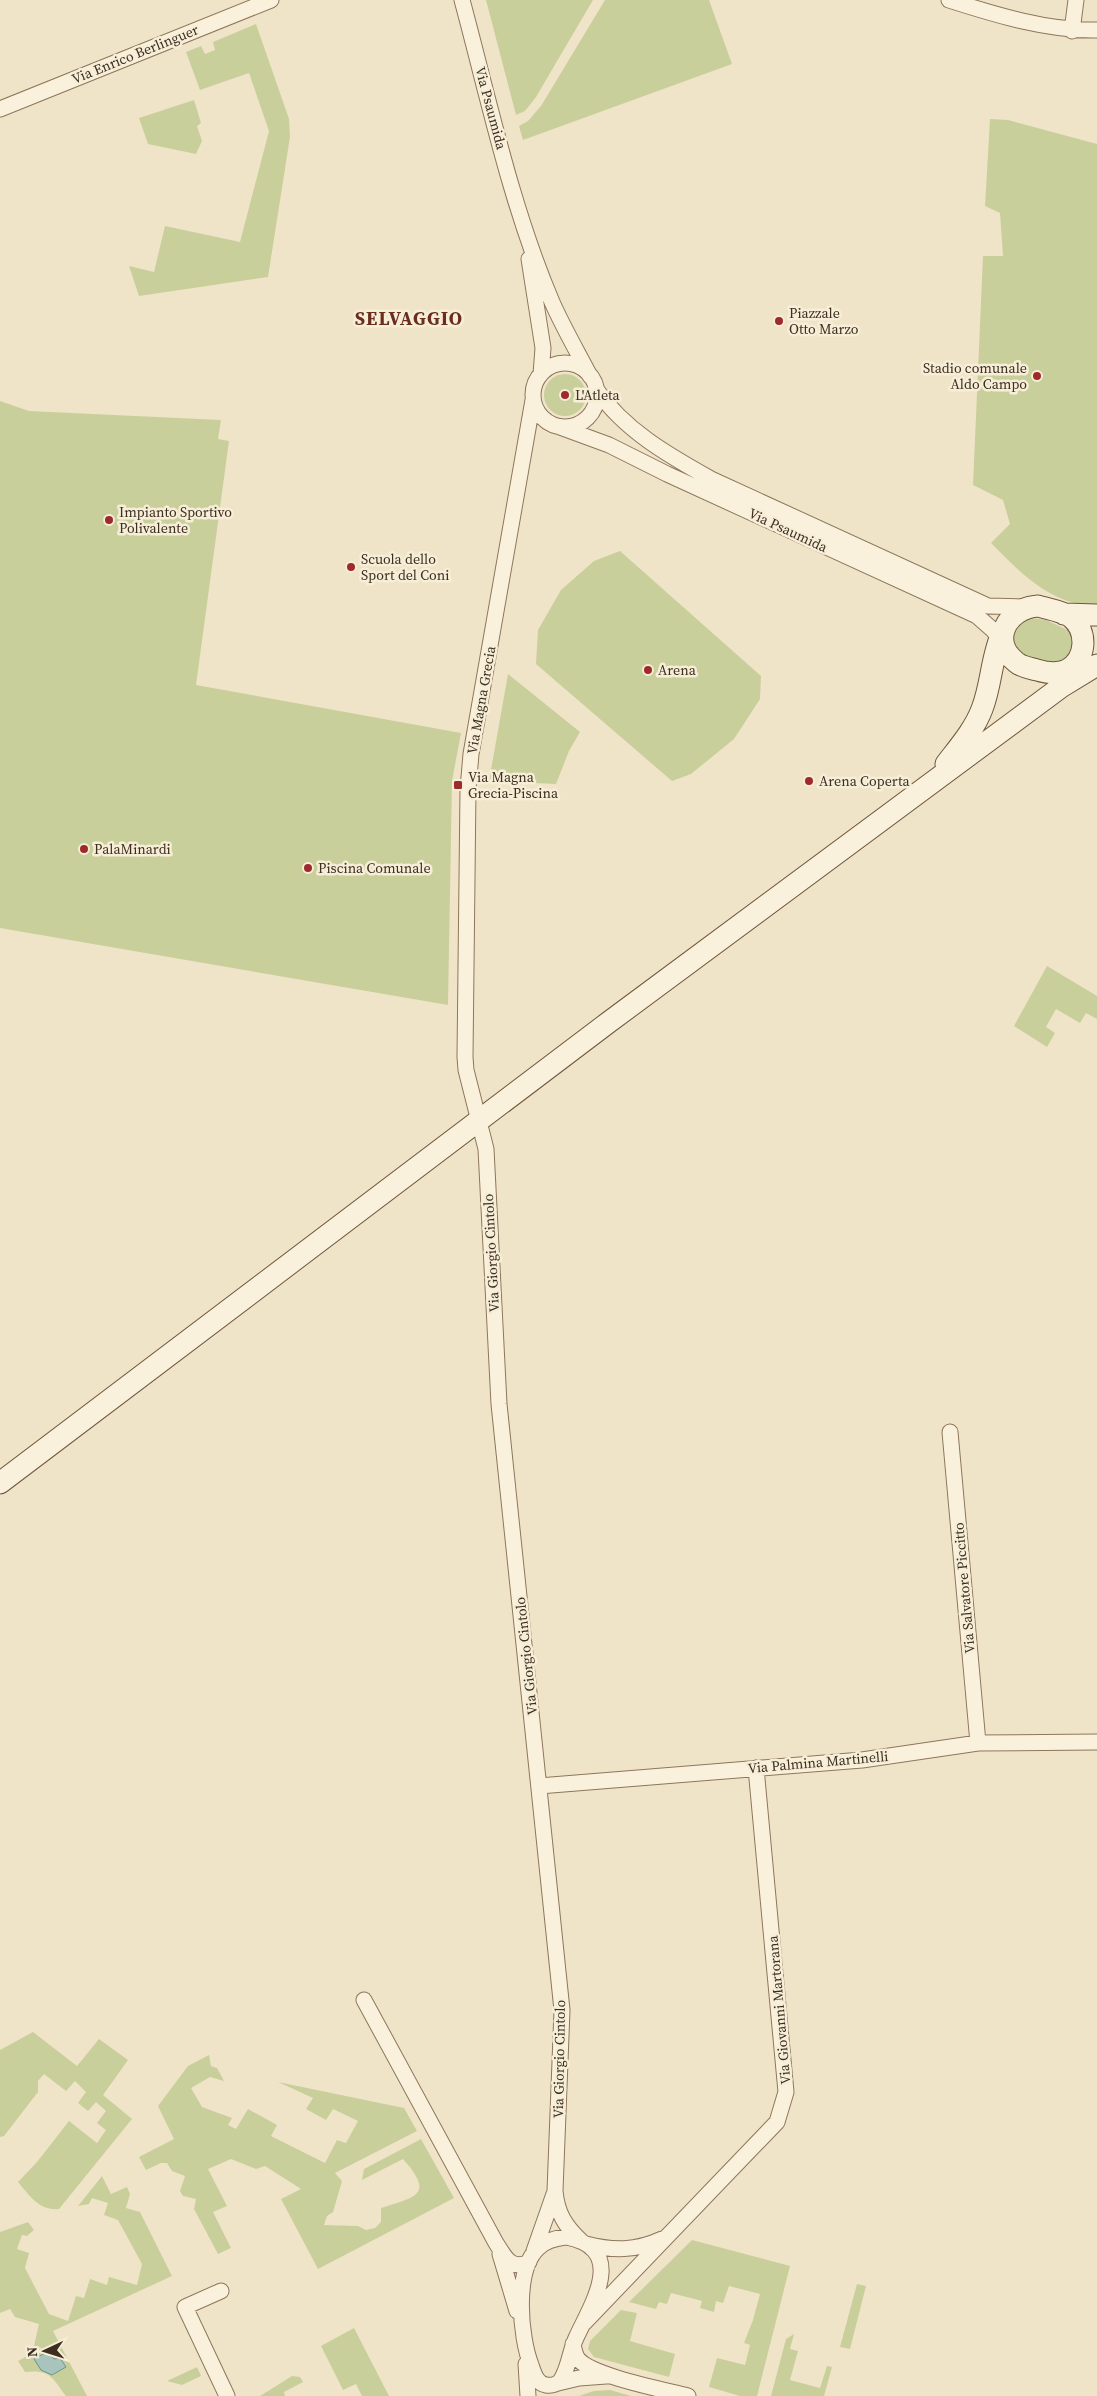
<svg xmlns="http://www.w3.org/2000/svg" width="1097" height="2396" font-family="'Source Serif 4',serif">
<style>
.green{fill:#c9cf9b}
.water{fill:#a9c4bc;stroke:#6f938a}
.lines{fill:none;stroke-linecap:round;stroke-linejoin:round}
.minor-casing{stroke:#8d765c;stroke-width:17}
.secondary-casing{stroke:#6f573f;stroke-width:23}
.minor{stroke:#faf1dc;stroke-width:15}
.secondary{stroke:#faf1dc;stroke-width:21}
.poi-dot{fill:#9e2a2b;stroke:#f7eed8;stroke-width:2}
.labels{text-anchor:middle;stroke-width:5;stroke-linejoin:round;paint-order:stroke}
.street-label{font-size:14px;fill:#3d2e20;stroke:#f7eed8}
.poi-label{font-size:14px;fill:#3d2e20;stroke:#f7eed8;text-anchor:start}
.district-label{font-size:19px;font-weight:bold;letter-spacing:1px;fill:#6b2e1e;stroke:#f7eed8}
</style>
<rect width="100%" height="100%" fill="#f0e4c8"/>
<path class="green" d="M 486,0 L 593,0 L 536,97 L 525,111 L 516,115 Z
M 605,0 L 709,0 L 732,64 L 523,140 L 519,126 L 528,121 L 541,106 Z
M 256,24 L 289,119 L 290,137 L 268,277 L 139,296 L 129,266 L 154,272 L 165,226 L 240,242 L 269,131 L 249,73 L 200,90 L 186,52 L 201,46 L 205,54 L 215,50 L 213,42 Z
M 194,100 L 201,123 L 197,126 L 202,141 L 196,154 L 148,144 L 139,118 Z
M 990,119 L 1008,120 L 1097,144 L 1097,606 C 1050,605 1022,574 991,543 L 1010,524 L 1003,500 L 973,485 L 983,256 L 1003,256 L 1000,213 L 985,206 Z
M544 395a21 21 0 1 1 42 0a21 21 0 1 1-42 0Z
M 0,401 L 29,411 L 221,420 L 218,439 L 229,441 L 196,685 L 461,733 L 452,781 L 448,1005 L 0,928 Z
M 620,551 L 761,676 L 760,699 L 734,739 L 691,774 L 672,781 L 536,664 L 538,630 L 561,590 L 594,561 Z
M 1031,618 L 1046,620 L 1070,631 L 1075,642 L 1068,659 C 1025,675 991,628 1031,618 Z
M 508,674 L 580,732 L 569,751 L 556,784 L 489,781 Z
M 1047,966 L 1097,996 L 1097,1019 L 1086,1013 L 1080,1023 L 1056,1009 L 1046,1027 L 1055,1033 L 1047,1047 L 1014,1026 Z
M 33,2032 L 77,2066 L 99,2039 L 128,2060 L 103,2095 L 132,2119 L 59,2209 C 39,2211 30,2196 18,2182 L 37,2162 L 69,2121 L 97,2143 L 106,2130 L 97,2123 L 106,2111 L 96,2102 L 88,2111 L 78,2103 L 86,2092 L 75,2081 L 66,2091 L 44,2074 L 38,2081 L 38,2092 L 4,2136 L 0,2137 L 0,2050 Z
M 209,2055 L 211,2066 L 217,2068 L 224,2081 L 210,2077 L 191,2088 L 202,2107 L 232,2118 L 228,2125 L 236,2129 L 248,2109 L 277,2125 L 271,2136 L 325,2163 L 337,2140 L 346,2143 L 358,2121 L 333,2109 L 326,2120 L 306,2109 L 313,2098 L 278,2082 L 404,2108 L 417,2131 L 335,2173 L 342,2181 L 333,2212 L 327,2216 L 324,2225 L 358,2226 L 366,2230 L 375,2228 L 381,2222 L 381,2208 C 416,2197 435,2195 403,2159 L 362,2180 L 364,2169 L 421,2139 L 454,2198 L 318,2269 L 281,2199 L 301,2189 L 265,2166 L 256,2169 L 231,2159 L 208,2169 L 227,2206 L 213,2212 L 231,2248 L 218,2254 L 194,2209 L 196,2199 L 183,2196 L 180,2191 L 185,2176 L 172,2171 L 167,2163 L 161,2163 L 146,2170 L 139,2157 L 174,2139 L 158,2106 L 188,2066 Z
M 102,2176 L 111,2194 L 127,2187 L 130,2194 L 126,2208 L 140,2212 L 172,2276 L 53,2331 L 87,2396 L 66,2396 C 52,2378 51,2369 25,2372 L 18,2361 L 42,2348 L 34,2346 L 39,2324 L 15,2317 L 10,2309 L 0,2313 L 0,2232 L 28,2222 L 34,2230 L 27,2236 L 22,2235 L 17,2249 L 29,2253 L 25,2268 L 49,2314 L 68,2321 L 76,2296 L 84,2298 L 90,2279 L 107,2285 L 109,2277 L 137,2285 L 142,2264 L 118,2220 L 104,2215 L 108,2203 L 92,2198 L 89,2204 L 78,2206 Z
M 692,2240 L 790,2266 L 757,2396 L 740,2396 L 709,2387 L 717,2358 L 745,2365 L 750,2345 L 744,2343 L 753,2320 L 760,2294 L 729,2286 L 723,2303 L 716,2301 L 714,2312 L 700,2308 L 702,2301 L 671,2293 L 667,2304 L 659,2302 L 656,2309 L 629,2302 Z
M 857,2284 L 866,2286 L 850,2349 L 840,2347 Z
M 621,2310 L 637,2313 L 630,2341 L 675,2354 L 669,2377 L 594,2357 L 588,2349 L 590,2341 Z
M 354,2328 L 389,2396 L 362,2396 L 356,2384 L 343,2390 L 321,2346 Z
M 794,2334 L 790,2349 L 798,2351 L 790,2380 L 820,2388 L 827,2366 L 832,2367 L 824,2396 L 771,2396 L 786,2339 Z
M 197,2367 L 201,2376 L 182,2385 L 167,2381 Z
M 292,2376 L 300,2377 L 303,2382 L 284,2392 L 285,2396 L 260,2396 Z
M 610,2390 L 631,2396 L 579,2396 L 594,2391 Z"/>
<path class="water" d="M 47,2352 L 54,2359 L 60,2358 L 66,2367 L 52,2375 L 41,2370 L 34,2359 Z"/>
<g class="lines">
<defs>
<path id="minor" d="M 462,0 C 489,100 511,206 552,302 C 563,327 577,351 590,376
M 949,0 C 996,15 1048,31 1097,30
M 1072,31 L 1076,0
M 0,109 L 271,0
M 529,259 L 543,348 L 541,374
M533 395a32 32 0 1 1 64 0a32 32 0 1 1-64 0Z
M 596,389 C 624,430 668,455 711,479 L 988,606 L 1026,607
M 533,400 L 471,754 L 468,789 L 465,1057 L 466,1070 L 486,1149 L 499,1404 L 562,2010 L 555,2191 C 557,2213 565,2226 581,2241
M 560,427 L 609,445 L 667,474 L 977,616 L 993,630 L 1004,646
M 950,1432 L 978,1743
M 539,1786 L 862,1760 L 978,1743 L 1097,1742
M 364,2000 L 496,2243 C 505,2257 511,2271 529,2262
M 566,2237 C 629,2249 591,2305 576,2338 C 570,2351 569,2366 562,2378 C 559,2384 552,2386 546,2385 C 536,2383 534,2373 531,2365 C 520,2336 514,2271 538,2248 C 546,2240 556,2238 566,2237 Z
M 586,2244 C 613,2251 636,2251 662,2239
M 534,2251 L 554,2194
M 500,2254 L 517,2311
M 221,2291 L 185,2307 L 227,2396
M 584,2323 L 777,2122 L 786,2092 L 756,1768
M 573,2344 C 574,2349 575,2355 578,2359 C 592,2376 665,2390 688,2396
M 526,2364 L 528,2396
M 558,2383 L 579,2378 L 606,2376"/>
<path id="secondary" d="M 1038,606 C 1048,609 1062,611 1071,617 C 1088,631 1087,659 1067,670 C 1058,674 1047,673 1037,670 C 1030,668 1021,667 1016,662 C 989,641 1007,608 1038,606 Z
M 1064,614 L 1097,615
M 946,764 C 959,747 974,730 982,709 C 992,684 991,656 1003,631
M 0,1483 L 609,1022 L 1061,687 L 1097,665"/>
</defs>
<use href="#minor" class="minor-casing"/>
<use href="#secondary" class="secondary-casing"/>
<use href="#minor" class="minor"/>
<use href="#secondary" class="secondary"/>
</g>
<g class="poi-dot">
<circle cx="779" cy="321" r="5"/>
<circle cx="1037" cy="376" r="5"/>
<circle cx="565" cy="395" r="5"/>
<circle cx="109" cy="520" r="5"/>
<circle cx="351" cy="567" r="5"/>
<circle cx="648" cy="670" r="5"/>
<circle cx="809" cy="781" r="5"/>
<rect x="453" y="780" width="10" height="10" rx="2.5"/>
<circle cx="84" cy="849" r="5"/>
<circle cx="308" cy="868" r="5"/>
</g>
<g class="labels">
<g class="street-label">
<text transform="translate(135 54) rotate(-22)" y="5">Via Enrico Berlinguer</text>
<text transform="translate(491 108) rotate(75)" y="5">Via Psaumida</text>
<text transform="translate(788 530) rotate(25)" y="5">Via Psaumida</text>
<text transform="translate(481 700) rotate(-80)" y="5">Via Magna Grecia</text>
<text transform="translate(491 1253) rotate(-93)" y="5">Via Giorgio Cintolo</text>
<text transform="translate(964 1588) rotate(-95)" y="5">Via Salvatore Piccitto</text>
<text transform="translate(526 1656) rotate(-96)" y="5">Via Giorgio Cintolo</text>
<text transform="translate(818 1762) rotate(-5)" y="5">Via Palmina Martinelli</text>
<text transform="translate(779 2010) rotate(-95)" y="5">Via Giovanni Martorana</text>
<text transform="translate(559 2059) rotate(-89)" y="5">Via Giorgio Cintolo</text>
</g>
<g class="poi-label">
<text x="789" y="318">Piazzale<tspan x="789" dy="16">Otto Marzo</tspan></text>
<text x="1027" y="373" text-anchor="end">Stadio comunale<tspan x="1027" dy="16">Aldo Campo</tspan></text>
<text x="575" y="400">L'Atleta</text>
<text x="119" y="517">Impianto Sportivo<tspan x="119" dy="16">Polivalente</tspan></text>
<text x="361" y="564">Scuola dello<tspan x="361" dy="16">Sport del Coni</tspan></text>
<text x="658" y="675">Arena</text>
<text x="468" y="782">Via Magna<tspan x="468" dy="16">Grecia-Piscina</tspan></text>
<text x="819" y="786">Arena Coperta</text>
<text x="94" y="854">PalaMinardi</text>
<text x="318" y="873">Piscina Comunale</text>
</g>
<g class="district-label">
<text x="409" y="325">SELVAGGIO</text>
</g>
</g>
<g transform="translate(45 2351) rotate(266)" stroke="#f7eed8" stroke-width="4" paint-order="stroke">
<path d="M0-4L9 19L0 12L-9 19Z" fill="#3d2e20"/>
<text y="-8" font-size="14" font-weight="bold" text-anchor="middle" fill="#3d2e20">N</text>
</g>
</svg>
